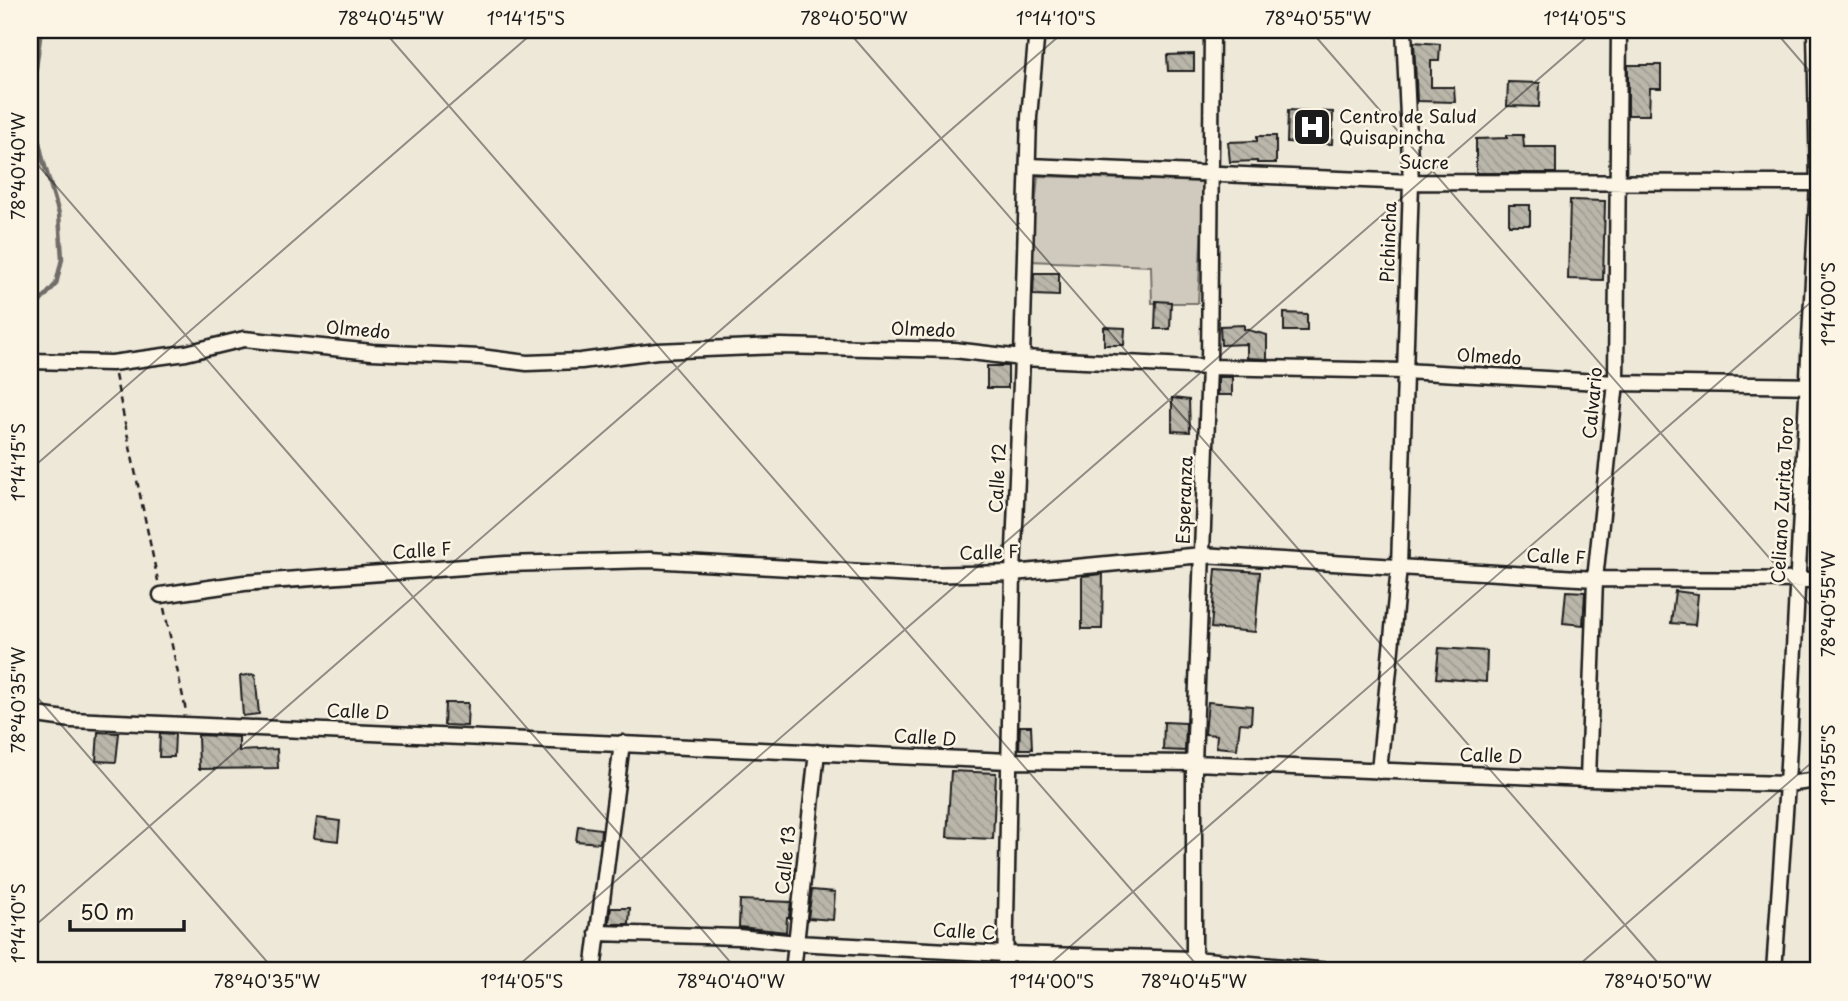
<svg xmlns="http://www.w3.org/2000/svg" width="1848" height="1001" font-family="'Playpen Sans',sans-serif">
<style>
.green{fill:#cfcabd;stroke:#76736c;stroke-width:2}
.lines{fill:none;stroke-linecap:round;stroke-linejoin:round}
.stream{stroke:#6f6c67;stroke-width:4.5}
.building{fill:url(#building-back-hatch);stroke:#1c1c1c;stroke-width:2}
.street-casing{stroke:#1c1c1c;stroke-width:19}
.path{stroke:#1c1c1c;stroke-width:2.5;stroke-dasharray:7 5;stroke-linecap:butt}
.street{stroke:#fcf5e5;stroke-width:14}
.ticks{fill:none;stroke:#1c1c1c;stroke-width:2;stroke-opacity:0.45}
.labels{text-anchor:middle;stroke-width:5;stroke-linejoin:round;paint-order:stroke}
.poi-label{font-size:18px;fill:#1c1c1c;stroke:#fcf5e5;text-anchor:start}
.street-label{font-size:18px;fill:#1c1c1c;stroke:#fcf5e5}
.neatline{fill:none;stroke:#1c1c1c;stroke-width:2.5}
.ticks-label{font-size:18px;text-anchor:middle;fill:#1c1c1c}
</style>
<defs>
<pattern id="building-back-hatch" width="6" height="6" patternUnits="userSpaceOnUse" patternTransform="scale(1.75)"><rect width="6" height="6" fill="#bab6aa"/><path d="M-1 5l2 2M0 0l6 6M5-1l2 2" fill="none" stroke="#9f9c92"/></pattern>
</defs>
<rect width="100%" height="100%" fill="#eee8d9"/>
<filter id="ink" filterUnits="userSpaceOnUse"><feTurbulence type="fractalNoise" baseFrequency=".0143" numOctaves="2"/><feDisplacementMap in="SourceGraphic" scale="14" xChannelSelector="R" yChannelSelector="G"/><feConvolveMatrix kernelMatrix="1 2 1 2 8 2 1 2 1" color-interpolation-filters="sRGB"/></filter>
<g filter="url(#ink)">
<path class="green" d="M 1038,176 L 1204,182 L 1198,303 L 1152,303 L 1151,266 L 1030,261 Z"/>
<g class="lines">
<path class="stream" d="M 30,313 L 56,284 L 62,259 L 59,214 L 43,160 L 31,106 L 41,30"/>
</g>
<path class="building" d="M 1414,42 L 1440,44 L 1439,61 L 1431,61 L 1431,87 L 1454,87 L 1455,102 L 1417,101 Z
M 1194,54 L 1194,71 L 1168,71 L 1167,55 Z
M 1628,65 L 1661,65 L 1661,88 L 1650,88 L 1649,115 L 1628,115 Z
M 1508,82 L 1540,83 L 1539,107 L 1507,106 Z
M 1288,110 L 1333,112 L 1332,144 L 1287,142 Z
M 1507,135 L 1523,135 L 1524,147 L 1556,147 L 1556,173 L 1476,173 L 1476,139 L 1507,138 Z
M 1257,136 L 1276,136 L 1276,163 L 1257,163 L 1257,161 L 1230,162 L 1228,142 L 1257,141 Z
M 1570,200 L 1605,201 L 1603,280 L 1568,279 Z
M 1509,205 L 1530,205 L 1530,225 L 1509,225 Z
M 1034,273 L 1059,273 L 1059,296 L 1033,295 Z
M 1156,301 L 1171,302 L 1170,329 L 1155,329 Z
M 1284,313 L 1307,314 L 1307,331 L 1284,331 Z
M 1244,325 L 1244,329 L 1267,335 L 1267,359 L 1247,358 L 1247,344 L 1221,345 L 1220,326 Z
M 1104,327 L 1125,328 L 1124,345 L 1104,345 Z
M 987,366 L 1008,366 L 1008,388 L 987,388 Z
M 1218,377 L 1232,377 L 1232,395 L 1218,395 Z
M 1172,398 L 1189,400 L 1190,432 L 1172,431 Z
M 1216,569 L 1260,572 L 1255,632 L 1211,628 Z
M 1103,574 L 1102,629 L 1082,629 L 1082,576 Z
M 1566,591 L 1585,592 L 1583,625 L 1563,623 Z
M 1675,591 L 1698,594 L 1695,625 L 1671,623 Z
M 1439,648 L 1487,651 L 1486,682 L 1436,678 Z
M 255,674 L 259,714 L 243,716 L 240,676 Z
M 1208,702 L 1252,706 L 1251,724 L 1240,723 L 1237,749 L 1216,747 L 1217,735 L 1205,734 Z
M 445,703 L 468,703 L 467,726 L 444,725 Z
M 1164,722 L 1186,723 L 1185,751 L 1163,750 Z
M 1020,726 L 1031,726 L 1032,749 L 1019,749 Z
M 98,732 L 119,733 L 116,762 L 96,761 Z
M 160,733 L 175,734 L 174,757 L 159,757 Z
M 198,735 L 239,737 L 239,751 L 277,749 L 278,768 L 199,769 Z
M 951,771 L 996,773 L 993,839 L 947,837 Z
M 317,818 L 340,821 L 338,841 L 314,838 Z
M 578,826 L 601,829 L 600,843 L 576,841 Z
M 812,890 L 835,892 L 833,920 L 808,918 Z
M 740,900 L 791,902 L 789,917 L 787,917 L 786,932 L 739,927 Z
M 611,908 L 630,908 L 629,924 L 609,924 Z"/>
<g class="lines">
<defs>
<path id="street" d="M 1029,166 L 1411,182 L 1818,183
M 30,361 L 112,363 L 186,353 L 244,339 L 372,352 L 480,357 L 527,363 L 581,361 L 657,351 L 780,346 L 954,350 L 1022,358 L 1209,367 L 1404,371 L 1616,383 L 1818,386
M 161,595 L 244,583 L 506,564 L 650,560 L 915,575 L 1013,573 L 1202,555 L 1595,579 L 1818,580
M 30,714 L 72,720 L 1009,761 L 1194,763 L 1588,779 L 1787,784 L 1818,780
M 1379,771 L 1399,567 L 1411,182 L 1404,30
M 1588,779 L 1595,579 L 1616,383 L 1619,30
M 597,933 L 738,937 L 796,943 L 1005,954 L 1194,959 L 1330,971
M 593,971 L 622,743
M 793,971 L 817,752
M 1005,971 L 1013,573 L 1022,358 L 1029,117 L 1037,30
M 1194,971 L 1194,763 L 1209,367 L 1212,30
M 1774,971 L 1787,784 L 1818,183 L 1815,30"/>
</defs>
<use href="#street" class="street-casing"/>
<path class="path" d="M 115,375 L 158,581
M 164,608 L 186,711"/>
<use href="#street" class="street"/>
</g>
</g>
<path class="ticks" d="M 383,30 L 1202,971M 847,30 L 1665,971M 1310,30 L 1818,614M 1774,30 L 1818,81M 30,156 L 738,971M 30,470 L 536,30M 30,689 L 275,971M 30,930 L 1066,30M 512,971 L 1595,30M 1042,971 L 1818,296M 1572,971 L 1818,757"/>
<defs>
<symbol id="hospital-square" viewBox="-11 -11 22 22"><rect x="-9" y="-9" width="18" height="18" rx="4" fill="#1c1c1c" stroke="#fcf5e5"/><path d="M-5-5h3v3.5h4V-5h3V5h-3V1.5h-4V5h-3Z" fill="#fff"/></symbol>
</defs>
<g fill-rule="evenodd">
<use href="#hospital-square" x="1290" y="105" width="44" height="44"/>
</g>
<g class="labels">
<g class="poi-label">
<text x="1339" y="123">Centro de Salud<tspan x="1339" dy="21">Quisapincha</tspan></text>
</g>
<g class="street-label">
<text transform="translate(1424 163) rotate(1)" y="6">Sucre</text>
<text transform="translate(1389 242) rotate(-88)" y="6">Pichincha</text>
<text transform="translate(358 330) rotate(5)" y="6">Olmedo</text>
<text transform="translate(923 330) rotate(2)" y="6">Olmedo</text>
<text transform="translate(1489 357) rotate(3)" y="6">Olmedo</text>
<text transform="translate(1593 403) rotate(-85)" y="6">Calvario</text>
<text transform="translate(998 478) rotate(-87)" y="6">Calle 12</text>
<text transform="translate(1185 500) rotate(-88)" y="6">Esperanza</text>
<text transform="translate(1783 500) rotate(-87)" y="6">Celiano Zurita Toro</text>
<text transform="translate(422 551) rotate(-4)" y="6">Calle F</text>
<text transform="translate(989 553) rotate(-2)" y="6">Calle F</text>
<text transform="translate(1556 557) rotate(3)" y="6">Calle F</text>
<text transform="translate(358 712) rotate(2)" y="6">Calle D</text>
<text transform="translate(925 738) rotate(3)" y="6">Calle D</text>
<text transform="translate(1491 756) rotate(2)" y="6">Calle D</text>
<text transform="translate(786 860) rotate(-84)" y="6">Calle 13</text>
<text transform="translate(964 932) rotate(3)" y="6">Calle C</text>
</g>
</g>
<rect width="1848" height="1001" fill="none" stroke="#fcf5e5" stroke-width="77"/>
<path d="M70 920v10h114v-10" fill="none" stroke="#1c1c1c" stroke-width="3.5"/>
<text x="80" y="920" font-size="21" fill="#1c1c1c" stroke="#fcf5e5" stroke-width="5" paint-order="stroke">50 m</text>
<rect x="38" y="38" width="1772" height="924" class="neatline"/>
<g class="ticks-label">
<text x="391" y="25">78°40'45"W</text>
<text x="526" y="25">1°14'15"S</text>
<text x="854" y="25">78°40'50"W</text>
<text x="1056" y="25">1°14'10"S</text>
<text x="1318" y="25">78°40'55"W</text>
<text x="1585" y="25">1°14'05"S</text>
<text transform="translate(19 166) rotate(-90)" y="6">78°40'40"W</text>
<text transform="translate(1829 304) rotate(-90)" y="6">1°14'00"S</text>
<text transform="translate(19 462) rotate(-90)" y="6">1°14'15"S</text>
<text transform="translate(1829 604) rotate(-90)" y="6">78°40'55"W</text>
<text transform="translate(19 700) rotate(-90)" y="6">78°40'35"W</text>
<text transform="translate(1829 765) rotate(-90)" y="6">1°13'55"S</text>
<text transform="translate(19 923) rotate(-90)" y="6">1°14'10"S</text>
<text x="267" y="988">78°40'35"W</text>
<text x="522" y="988">1°14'05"S</text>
<text x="731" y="988">78°40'40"W</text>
<text x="1052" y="988">1°14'00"S</text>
<text x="1194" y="988">78°40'45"W</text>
<text x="1658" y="988">78°40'50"W</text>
</g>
</svg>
